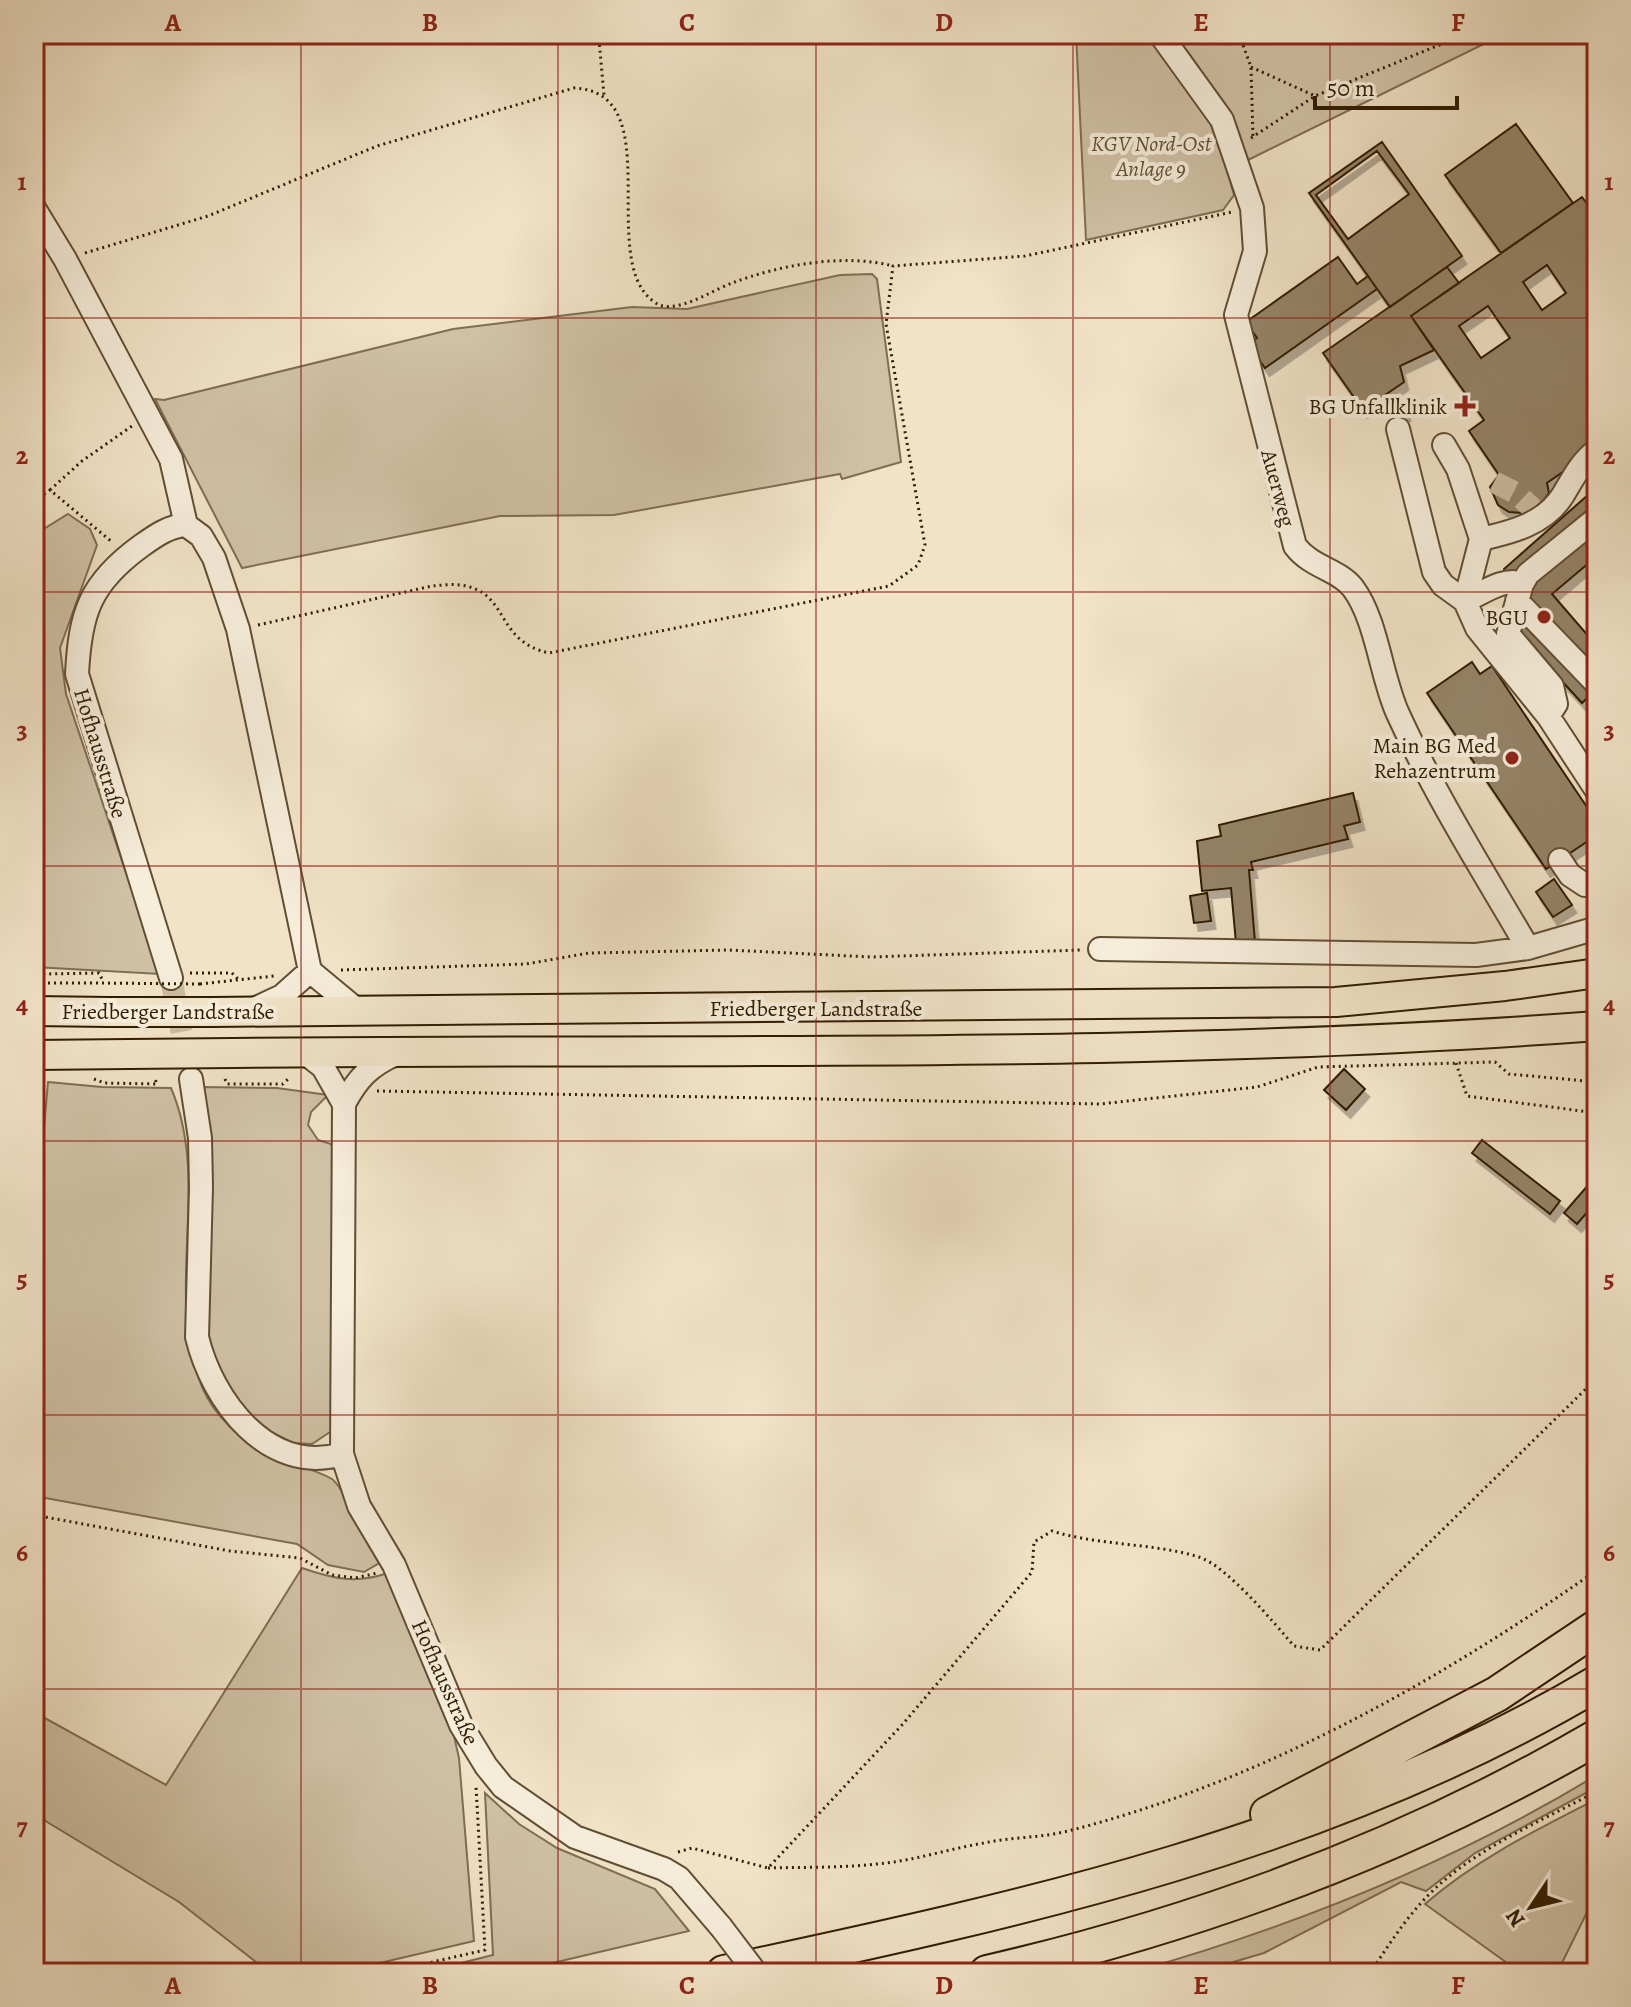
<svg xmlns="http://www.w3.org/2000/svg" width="1631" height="2007" font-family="Alegreya,serif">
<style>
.green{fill:#d0c1a6;stroke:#806e53;stroke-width:2}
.building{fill:#958368;stroke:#311c00;stroke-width:2;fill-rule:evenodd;filter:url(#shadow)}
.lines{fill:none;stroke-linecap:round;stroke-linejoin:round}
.minor-tunnel{stroke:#cbbba0;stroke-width:22;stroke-dasharray:22 11;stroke-linecap:butt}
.minor-casing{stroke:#614e32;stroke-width:26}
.major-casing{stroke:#311c00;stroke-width:32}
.highway-casing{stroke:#311c00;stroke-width:38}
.path{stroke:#311c00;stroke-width:3;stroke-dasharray:2 4;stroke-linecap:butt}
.minor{stroke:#f6eddb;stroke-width:22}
.major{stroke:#f1e3c8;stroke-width:28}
.highway{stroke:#f1e3c8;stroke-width:34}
.minor-bridge-casing{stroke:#614e32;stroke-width:26;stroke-linecap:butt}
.major-bridge-casing{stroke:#311c00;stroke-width:32;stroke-linecap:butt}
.path-bridge{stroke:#311c00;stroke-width:3;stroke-dasharray:2 4;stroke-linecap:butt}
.minor-bridge{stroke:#f6eddb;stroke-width:22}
.major-bridge{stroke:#f1e3c8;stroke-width:28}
.grid{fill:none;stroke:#8f2418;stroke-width:2;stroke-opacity:0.55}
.poi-dot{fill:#8f2418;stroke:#f6eddb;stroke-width:3}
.labels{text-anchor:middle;stroke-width:8;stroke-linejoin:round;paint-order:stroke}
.park-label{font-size:22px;font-style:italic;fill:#614e32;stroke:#f6eddb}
.poi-label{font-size:22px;fill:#311c00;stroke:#f6eddb;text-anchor:end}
.street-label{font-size:22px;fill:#311c00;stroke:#f6eddb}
.neatline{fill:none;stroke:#8f2418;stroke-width:3}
.grid-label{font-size:26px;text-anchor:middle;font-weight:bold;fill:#8f2418}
</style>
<defs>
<filter id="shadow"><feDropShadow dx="4.5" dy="8" stdDeviation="0" flood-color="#0004"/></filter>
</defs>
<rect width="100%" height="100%" fill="#f1e3c8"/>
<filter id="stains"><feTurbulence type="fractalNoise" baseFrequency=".0025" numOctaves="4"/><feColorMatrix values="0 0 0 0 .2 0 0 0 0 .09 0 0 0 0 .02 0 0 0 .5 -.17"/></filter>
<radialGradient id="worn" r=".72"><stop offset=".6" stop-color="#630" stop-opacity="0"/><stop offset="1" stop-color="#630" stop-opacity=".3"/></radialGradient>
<path class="green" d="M 1076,34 L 1148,34 L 1215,125 L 1234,195 L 1223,210 L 1086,240 Z
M 1175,34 L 1504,34 L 1248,160 L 1231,112 Z
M 872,274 L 877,279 L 901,462 L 842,479 L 840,474 L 614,515 L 500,516 L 242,568 L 155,399 L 164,400 L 453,329 L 632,307 L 687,309 L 840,275 Z
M 68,514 L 90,529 L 97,545 L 60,648 L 66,694 L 160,974 L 34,967 L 34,535 Z
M 48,1082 L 102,1087 L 171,1088 C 212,1184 163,1291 202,1387 C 214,1415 242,1442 269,1455 C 289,1464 313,1468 332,1479 C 341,1485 375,1548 381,1562 L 364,1572 L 328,1565 L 297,1544 L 34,1496 L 34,1243 Z
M 202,1087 L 277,1088 L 328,1095 L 311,1112 L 308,1125 L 318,1140 L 331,1144 L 334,1151 L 333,1430 L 312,1444 L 293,1443 L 265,1429 L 238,1403 L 212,1366 L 205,1324 Z
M 302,1568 C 334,1579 355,1584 388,1573 L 451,1723 L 459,1758 L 474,1941 L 337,1973 L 270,1973 L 179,1902 L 34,1814 L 34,1712 L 166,1785 Z
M 1597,1775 L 1597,1787 L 1475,1853 L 1426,1891 L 1401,1882 L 1264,1953 L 1196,1973 L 1130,1973 C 1293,1927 1452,1863 1597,1775 Z
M 485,1793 L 519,1824 L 557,1848 L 655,1889 L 689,1931 L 510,1973 L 421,1973 L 493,1955 Z
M 1597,1799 L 1597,1892 L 1557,1973 L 1521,1973 L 1425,1904 C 1477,1859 1536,1830 1597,1799 Z"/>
<path class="building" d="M 1516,124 L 1573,203 L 1501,253 L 1445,175 Z
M 1382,142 L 1462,256 L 1390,307 L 1309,193 Z
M 1377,151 L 1409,194 L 1348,239 L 1316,195 Z
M 1582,197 L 1597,217 L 1597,436 L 1585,445 L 1590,453 L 1547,483 L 1549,493 L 1541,504 L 1522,513 L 1509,512 L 1498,505 L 1490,487 L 1499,475 L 1469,431 L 1484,420 L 1411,316 ZM 1547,265 L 1566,293 L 1542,310 L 1523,282 ZM 1488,306 L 1510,338 L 1481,358 L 1459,326 Z
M 1338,257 L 1357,284 L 1368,276 L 1377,289 L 1265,368 L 1248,344 L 1257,338 L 1246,322 Z
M 1447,267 L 1459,283 L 1411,316 L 1434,350 L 1400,366 L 1404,382 L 1363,410 L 1323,353 Z
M 1404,407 L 1406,413 L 1391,416 L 1389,410 Z
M 1597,487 L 1597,556 L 1552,594 L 1597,646 L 1597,689 L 1582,703 L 1523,639 L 1504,569 Z
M 1472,662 L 1480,674 L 1492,666 L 1597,822 L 1597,835 L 1546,869 L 1427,693 Z
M 1353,793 L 1360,822 L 1344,826 L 1348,839 L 1251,862 L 1253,870 L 1249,870 L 1255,942 L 1236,943 L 1231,888 L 1202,891 L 1197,841 L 1221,836 L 1219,825 Z
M 1554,879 L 1572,905 L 1553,917 L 1536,892 Z
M 1207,893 L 1211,921 L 1194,923 L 1190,896 Z
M 1344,1069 L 1365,1089 L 1346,1110 L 1324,1090 Z
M 1482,1140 L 1560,1201 L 1550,1214 L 1472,1153 Z
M 1596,1176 L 1597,1201 L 1577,1224 L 1564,1213 Z"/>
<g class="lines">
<path class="minor-tunnel" d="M 1494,482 L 1516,493 L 1533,509
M 171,978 L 191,1079"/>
<defs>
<path id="minor" d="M 1160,34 L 1222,120 L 1252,208 L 1255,251 L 1236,315 L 1295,546 C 1312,568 1338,569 1353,588 C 1377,620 1381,677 1398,714 C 1435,795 1483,871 1528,948
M 34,208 L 65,259 L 171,459 L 186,525 L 201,536 L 214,558 L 238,629 L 310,971 L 357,1010
M 1398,429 L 1434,572 L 1443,585 L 1465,601 L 1477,628 L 1548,716 L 1597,791
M 1444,445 L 1458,469 L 1481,539 L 1465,601
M 1481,539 C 1512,532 1545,524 1563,495 C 1574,477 1580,463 1597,450
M 1522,584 L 1528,574 L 1597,518
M 1465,601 C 1481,594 1505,576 1522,584 L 1508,634 L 1552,686 L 1556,704 L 1548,716
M 1517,601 L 1597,684
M 1560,860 L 1570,875 L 1585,885 L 1597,883
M 1100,949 L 1476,955 L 1528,948 L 1597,928
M 171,978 L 77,674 C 80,613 90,583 141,546 C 155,536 169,526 186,525
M 252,1010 L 282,996 L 310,971
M 304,1052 L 323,1067 L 344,1104 L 342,1454 L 359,1506 L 394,1565 L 461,1725 L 486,1766 L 503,1787 L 575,1837 L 664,1869 L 679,1878 L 721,1927
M 191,1079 L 200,1138 L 201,1187 L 197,1337 C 212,1400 268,1476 342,1454
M 344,1104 C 357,1079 370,1065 396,1054"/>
<path id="major" d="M 34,1011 L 109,1012
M 213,1012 L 1336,1002 L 1505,986 L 1597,973
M 233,1053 C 688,1048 1143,1060 1597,1026
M 34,1055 L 129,1054"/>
<path id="highway" d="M 1268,1814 L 1497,1694 L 1597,1627
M 724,1973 C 1025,1909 1330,1842 1597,1683
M 987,1973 C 1200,1924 1408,1847 1597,1737"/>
</defs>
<use href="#minor" class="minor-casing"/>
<use href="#major" class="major-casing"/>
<use href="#highway" class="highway-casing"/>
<path class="path" d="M 595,34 L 599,40 L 604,95
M 1239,34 L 1251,67 L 1253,137
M 1251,67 L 1313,95
M 1251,138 L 1315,96 L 1466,34
M 85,253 L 208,216 L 377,146 L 574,88 C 670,92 596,258 653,301 C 660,307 667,307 675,306 C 694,303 714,290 732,283 C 780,265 843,253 893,266
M 50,490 L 82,461 L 132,426
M 34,501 L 50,490 L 112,542
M 258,625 L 432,586 C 444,585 458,583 470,587 C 508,598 498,642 549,653 L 889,586 L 918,565 L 925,545 L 886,324 L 893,266 L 1025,256 L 1232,212
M 341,970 L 526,964 L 589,953 L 729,950 L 871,957 L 1081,950
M 190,973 L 232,973 L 239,980
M 34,982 L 44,974 L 99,973 L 102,979
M 36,983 L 96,983
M 200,984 L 274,976
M 1456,1063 L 1467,1096 L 1597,1113
M 94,1079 L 104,1083 L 157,1084 L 155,1079
M 225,1079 L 227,1084 L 283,1084 L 290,1077
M 377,1091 L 1100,1104 L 1257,1087 L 1318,1067 L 1495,1062 L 1509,1074 L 1597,1082
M 34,1515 L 230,1551 L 300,1558 L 332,1575 L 355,1578 L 377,1573
M 678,1852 L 692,1848 L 768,1868 L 902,1725 L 1032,1572 L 1034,1542 L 1052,1531 C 1101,1546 1154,1543 1199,1557 C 1227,1566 1275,1624 1294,1646 L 1320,1650 L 1597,1378
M 768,1868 C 804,1867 841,1868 877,1864 C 913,1861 948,1849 984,1843 C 1011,1837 1040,1838 1068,1831 C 1260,1782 1436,1683 1597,1570
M 384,1973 L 485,1950 L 476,1786
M 1370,1973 C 1386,1949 1402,1924 1421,1903 C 1466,1852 1538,1823 1597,1791"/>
<use href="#minor" class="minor"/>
<use href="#major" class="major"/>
<use href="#highway" class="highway"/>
<defs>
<path id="minor-bridge" d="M 721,1927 L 756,1973"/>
<path id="major-bridge" d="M 109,1012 L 213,1012
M 129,1054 L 233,1053"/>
</defs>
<use href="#minor-bridge" class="minor-bridge-casing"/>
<use href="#major-bridge" class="major-bridge-casing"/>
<path class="path-bridge" d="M 96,983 L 200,984"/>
<use href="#minor-bridge" class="minor-bridge"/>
<use href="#major-bridge" class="major-bridge"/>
</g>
<path class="grid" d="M 301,34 L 301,1973M 558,34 L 558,1973M 816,34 L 816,1973M 1073,34 L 1073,1973M 1330,34 L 1330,1973M 34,318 L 1597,318M 34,592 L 1597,592M 34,866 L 1597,866M 34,1141 L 1597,1141M 34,1415 L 1597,1415M 34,1689 L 1597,1689"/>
<g class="poi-dot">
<path d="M1461 394h8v8h8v8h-8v8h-8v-8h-8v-8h8z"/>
<circle cx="1544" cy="617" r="8"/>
<circle cx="1512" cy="758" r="8"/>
</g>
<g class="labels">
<g class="park-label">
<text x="1151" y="151">KGV Nord-Ost<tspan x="1151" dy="25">Anlage 9</tspan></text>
</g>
<g class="poi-label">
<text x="1447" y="414">BG Unfallklinik</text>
<text x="1528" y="625">BGU</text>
<text x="1496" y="753">Main BG Med<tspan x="1496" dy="25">Rehazentrum</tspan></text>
</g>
<g class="street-label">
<text transform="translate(1279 488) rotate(75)" y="8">Auerweg</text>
<text transform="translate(101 753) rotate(73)" y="8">Hofhausstraße</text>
<text x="816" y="1016">Friedberger Landstraße</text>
<text x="168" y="1019">Friedberger Landstraße</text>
<text transform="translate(446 1682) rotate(66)" y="8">Hofhausstraße</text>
</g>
</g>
<rect width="1631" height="2007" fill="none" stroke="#f1e3c8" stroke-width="88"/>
<g transform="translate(1531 1907) rotate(235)" stroke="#f6eddb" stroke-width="6" paint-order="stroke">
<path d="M0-6L14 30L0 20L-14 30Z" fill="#311c00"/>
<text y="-12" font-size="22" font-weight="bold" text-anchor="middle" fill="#311c00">N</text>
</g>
<path d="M1315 96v12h142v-12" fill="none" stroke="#311c00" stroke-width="4"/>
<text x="1327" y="96" font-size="24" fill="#311c00" stroke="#f6eddb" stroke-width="6" paint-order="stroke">50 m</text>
<rect x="44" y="44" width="1543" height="1919" class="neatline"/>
<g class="grid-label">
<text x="173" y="31">A</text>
<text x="430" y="31">B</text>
<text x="687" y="31">C</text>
<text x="944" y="31">D</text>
<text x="1201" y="31">E</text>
<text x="1458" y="31">F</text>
<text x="22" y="190">1</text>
<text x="1609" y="190">1</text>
<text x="22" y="464">2</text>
<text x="1609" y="464">2</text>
<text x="22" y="738">3</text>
<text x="1609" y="738">3</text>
<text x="22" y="1013">4</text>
<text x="1609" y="1013">4</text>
<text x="22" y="1287">5</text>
<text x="1609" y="1287">5</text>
<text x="22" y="1561">6</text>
<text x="1609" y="1561">6</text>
<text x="22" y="1835">7</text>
<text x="1609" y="1835">7</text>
<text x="173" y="1994">A</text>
<text x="430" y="1994">B</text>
<text x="687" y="1994">C</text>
<text x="944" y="1994">D</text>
<text x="1201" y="1994">E</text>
<text x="1458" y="1994">F</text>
</g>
<rect width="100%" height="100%" filter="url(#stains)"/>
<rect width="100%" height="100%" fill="url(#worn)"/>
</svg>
